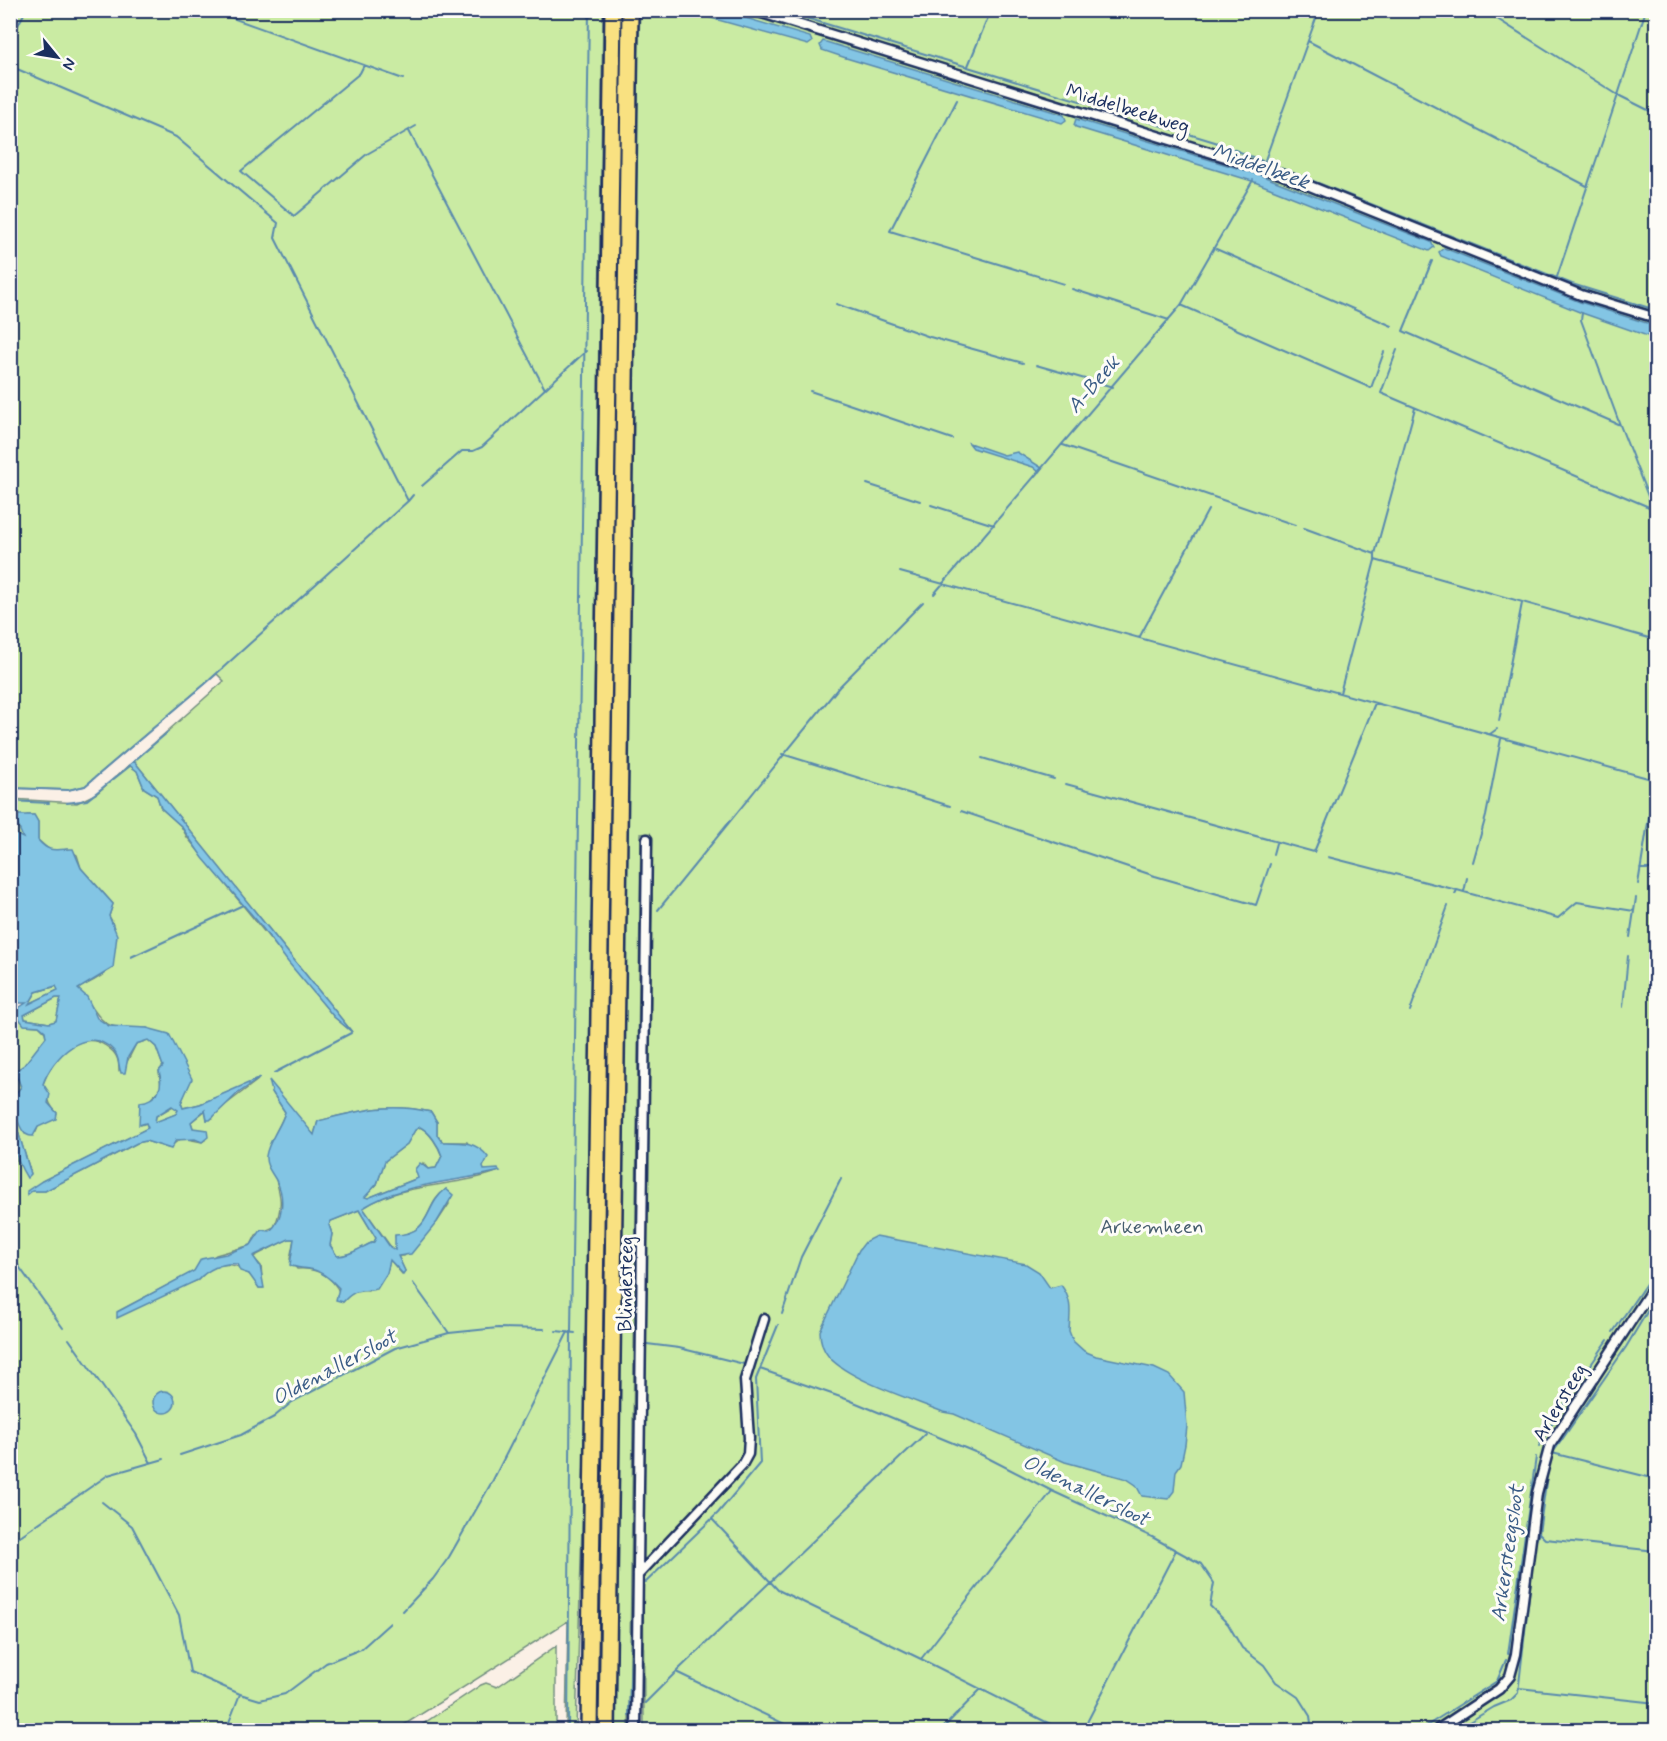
<svg xmlns="http://www.w3.org/2000/svg" width="1667" height="1741" font-family="Mynerve,sans-serif">
<style>
.green{fill:#caeba3;stroke:#728d80;stroke-width:1.5;fill-rule:evenodd}
.water{fill:#83c5e4;stroke:#5989ae;stroke-width:1.5;fill-rule:evenodd}
.lines{fill:none;stroke-linecap:round;stroke-linejoin:round}
.stream{stroke:#5989ae;stroke-width:2}
.street-casing{stroke:#1b2f5e;stroke-width:13}
.highway-casing{stroke:#1b2f5e;stroke-width:20}
.street{stroke:#fdfcf7;stroke-width:8}
.highway{stroke:#f9e181;stroke-width:15}
.labels{text-anchor:middle;stroke-width:6;stroke-linejoin:round;paint-order:stroke}
.street-label{font-size:20px;fill:#1b2f5e;stroke:#fdfcf7}
.park-label{font-size:20px;fill:#475e6f;stroke:#fdfcf7}
.water-label{font-size:21px;font-style:italic;fill:#3a5c86;stroke:#fdfcf7}
</style>
<rect width="100%" height="100%" fill="#fbf0e6"/>
<filter id="ink" filterUnits="userSpaceOnUse"><feTurbulence type="fractalNoise" baseFrequency=".0167" numOctaves="2"/><feDisplacementMap in="SourceGraphic" scale="12" xChannelSelector="R" yChannelSelector="G"/><feConvolveMatrix kernelMatrix="1 2 1 2 8 2 1 2 1" color-interpolation-filters="sRGB"/></filter>
<g filter="url(#ink)">
<path class="green" d="M 586,10 L 586,15 L 590,17 L 595,11 L 603,11 L 585,1425 L 576,1730 L 566,1730 L 568,1621 L 396,1730 L 11,1730 L 11,1140 L 18,1156 L 17,1160 L 31,1174 L 13,1115 L 15,1114 L 25,1134 L 36,1132 L 38,1127 L 57,1113 C 44,1101 51,1093 43,1084 C 51,1060 79,1028 106,1046 C 116,1053 119,1058 119,1070 L 126,1064 L 136,1044 L 148,1040 L 156,1047 L 163,1066 L 159,1071 L 161,1087 L 149,1101 L 140,1103 L 141,1125 L 146,1123 L 148,1128 L 42,1181 L 32,1191 L 45,1191 L 137,1143 L 146,1141 L 168,1148 L 182,1138 L 202,1142 L 205,1140 L 193,1128 L 191,1122 L 206,1110 L 207,1120 L 213,1118 L 216,1112 L 258,1080 L 200,1104 L 183,1108 L 181,1103 L 191,1079 L 147,1028 C 96,1030 106,1022 78,989 C 86,984 101,978 107,971 C 116,960 117,927 109,916 L 113,904 L 81,868 L 77,855 L 67,849 L 53,853 L 38,840 L 38,822 L 34,815 L 27,815 L 23,838 L 11,832 L 11,799 L 77,803 L 97,793 L 129,765 L 137,771 L 144,788 L 157,796 L 161,808 L 181,826 L 187,837 L 334,1017 L 352,1032 L 134,761 L 224,681 L 217,674 L 85,786 L 68,790 L 11,788 L 10,11 ZM 272,1092 L 314,1135 L 318,1121 C 359,1111 388,1102 431,1112 L 437,1122 L 437,1135 L 443,1142 L 467,1142 L 484,1170 L 499,1171 C 455,1188 405,1181 363,1208 L 393,1250 L 397,1247 L 395,1236 C 435,1232 422,1206 446,1189 L 449,1204 L 437,1222 L 404,1256 L 398,1256 L 405,1271 L 402,1274 L 390,1260 L 387,1273 L 368,1291 C 357,1288 350,1294 343,1302 C 337,1280 321,1267 297,1269 L 290,1259 L 294,1239 L 288,1239 L 253,1257 L 261,1266 L 263,1288 L 259,1288 C 245,1261 219,1256 198,1280 L 117,1312 L 195,1271 L 216,1255 L 251,1245 L 256,1235 L 274,1227 C 291,1192 268,1180 271,1146 C 272,1135 282,1124 285,1112 Z
M 662,10 L 1656,11 L 1656,1730 L 644,1730 L 643,1550 L 652,902 L 650,833 L 641,834 L 629,1730 L 615,1730 L 638,61 L 640,11 L 648,11 L 652,17 Z
M 57,986 L 58,990 L 29,1004 L 36,992 Z
M 56,998 L 61,998 L 56,1021 L 49,1023 L 25,1019 L 24,1015 Z
M 18,1017 L 25,1025 L 39,1026 L 45,1032 L 46,1037 L 24,1066 L 15,1071 L 11,1067 L 11,1020 Z
M 10,1073 L 18,1079 L 21,1087 L 15,1098 L 17,1106 L 12,1109 Z
M 173,1106 L 178,1110 L 176,1114 L 155,1123 L 156,1116 Z
M 420,1127 C 430,1132 438,1146 442,1156 L 436,1168 L 428,1169 L 423,1163 L 418,1178 L 368,1198 L 364,1197 L 377,1184 L 385,1161 L 407,1144 L 415,1130 Z
M 359,1210 L 376,1238 L 374,1242 C 361,1247 351,1256 337,1256 L 330,1245 L 332,1234 L 329,1225 L 331,1221 Z
M 556,1646 L 556,1730 L 414,1730 L 481,1685 L 486,1683 L 497,1687 Z"/>
<path class="water" d="M 648,11 L 722,11 L 810,37 L 812,42 L 808,45 L 704,16 L 651,17 Z
M 823,41 L 1064,115 L 1066,120 L 1062,123 L 846,58 L 822,50 L 820,45 Z
M 1076,119 L 1260,175 L 1431,242 L 1434,247 L 1429,251 L 1252,181 L 1076,127 L 1074,125 Z
M 1444,248 L 1580,302 L 1656,326 L 1656,339 L 1582,313 L 1441,256 L 1439,252 Z
M 969,443 L 1004,455 L 1017,452 L 1042,468 L 1039,472 L 1033,467 L 973,448 Z
M 134,761 L 352,1032 L 334,1017 L 288,962 L 258,922 L 203,858 L 181,826 L 161,808 L 157,796 L 144,788 L 137,771 L 129,765 Z
M 17,815 L 34,815 L 38,822 L 38,840 C 51,855 56,848 73,849 L 81,868 L 113,904 L 109,916 L 117,935 L 113,968 L 78,989 L 87,997 L 97,1018 L 109,1026 L 147,1028 L 169,1034 L 192,1079 L 181,1103 L 183,1108 L 200,1104 L 260,1078 L 237,1094 L 210,1120 L 207,1120 L 205,1110 L 191,1122 L 193,1128 L 207,1130 L 208,1137 L 202,1142 L 195,1139 L 176,1140 L 171,1149 L 146,1141 L 137,1143 L 45,1191 L 32,1191 L 27,1195 L 27,1191 L 42,1181 L 148,1128 L 146,1123 L 139,1125 L 140,1102 C 157,1100 164,1088 159,1071 L 163,1066 L 156,1047 L 148,1040 L 136,1044 L 128,1057 L 125,1073 L 121,1073 C 118,1066 120,1058 114,1051 C 87,1022 52,1058 43,1084 L 50,1094 L 48,1103 L 57,1113 L 56,1119 L 38,1127 L 33,1136 C 22,1137 19,1123 15,1114 L 13,1115 L 31,1174 L 27,1178 C 13,1156 10,1134 11,1107 L 16,1107 L 15,1094 L 21,1087 L 18,1079 L 11,1073 L 11,1067 L 15,1071 L 24,1065 L 46,1037 L 45,1031 L 39,1026 L 24,1025 L 18,1017 L 11,1020 L 11,1013 L 26,1003 L 10,1003 L 11,832 L 23,838 L 15,818 ZM 56,986 L 58,990 L 29,1004 L 36,992 ZM 56,998 L 61,998 L 56,1021 L 49,1023 L 25,1019 L 24,1015 ZM 172,1106 L 178,1110 L 176,1114 L 155,1122 L 156,1116 Z
M 269,1080 L 314,1135 L 318,1121 C 359,1111 388,1102 431,1112 L 437,1122 L 437,1135 L 442,1142 C 461,1142 476,1141 488,1157 L 483,1167 L 484,1170 L 498,1169 L 500,1171 C 455,1183 403,1182 363,1208 L 390,1247 L 395,1250 L 395,1235 C 433,1234 423,1206 446,1189 L 453,1195 L 437,1222 L 411,1254 L 398,1256 L 405,1271 L 403,1274 L 390,1260 L 387,1273 L 377,1289 C 360,1293 357,1287 343,1302 L 336,1300 L 339,1288 C 331,1279 322,1271 310,1269 C 302,1267 297,1269 290,1265 L 294,1239 L 289,1239 L 253,1256 L 260,1266 L 264,1288 L 259,1288 L 249,1274 L 240,1271 L 237,1264 C 222,1262 207,1270 198,1280 L 117,1318 L 117,1312 L 194,1271 L 201,1259 L 226,1254 L 251,1245 L 261,1230 L 270,1231 C 283,1220 285,1197 277,1182 C 273,1174 265,1166 266,1156 C 268,1141 281,1127 285,1112 L 272,1092 ZM 420,1127 C 430,1132 439,1146 442,1156 L 436,1168 L 428,1169 L 420,1163 L 415,1169 L 418,1178 L 368,1198 L 365,1197 L 377,1184 L 385,1161 L 407,1144 L 415,1130 ZM 359,1210 L 376,1238 L 374,1242 C 361,1247 350,1256 337,1256 L 330,1245 L 332,1234 L 329,1225 L 331,1221 Z
M 876,1236 L 1026,1264 L 1039,1272 L 1050,1288 L 1061,1285 C 1073,1301 1070,1313 1069,1331 L 1073,1341 L 1084,1351 L 1096,1356 L 1154,1368 L 1169,1375 L 1184,1392 L 1187,1426 L 1185,1445 L 1181,1464 L 1176,1471 L 1174,1491 L 1168,1499 L 1142,1496 L 1136,1485 L 1127,1479 L 1065,1462 L 954,1414 L 943,1412 C 914,1400 849,1380 829,1357 C 823,1350 820,1341 820,1331 L 859,1250 L 866,1241 Z
M153 1402a11 11 0 1 1 22 0a11 11 0 1 1-22 0Z"/>
<g class="lines">
<path class="stream" d="M 210,10 L 403,79
M 780,10 L 1215,142 L 1572,284 L 1656,310
M 1483,10 L 1618,95 L 1646,10
M 10,40 L 26,10
M 1308,41 L 1587,186
M 364,65 L 360,73 L 241,171 L 294,216 L 367,154 L 416,126
M 10,66 L 176,137 L 278,223 L 275,238 L 408,501 L 413,495
M 968,66 L 991,10
M 957,100 L 890,231 L 1064,284
M 409,131 L 545,389
M 1265,160 L 1319,10
M 1216,249 L 1392,326
M 1432,261 L 1403,331 L 1620,425 L 1581,320 L 1582,313
M 1557,277 L 1618,95 L 1656,114
M 1072,289 L 1169,320
M 836,304 L 930,337 L 1023,363
M 1181,305 L 1371,388 L 1384,352
M 1397,350 L 1381,393 L 1656,510
M 1036,365 L 1113,387
M 810,391 L 952,439
M 1620,425 L 1653,509 L 1656,534
M 1063,445 L 1295,525
M 867,484 L 920,501
M 422,486 L 462,451 L 473,451 L 482,447 L 586,351
M 931,505 L 994,525
M 1304,528 L 1375,554 L 1375,560 L 1656,640
M 1375,554 L 1415,408
M 900,572 L 1655,780 L 1656,776
M 934,594 L 1181,305 L 1253,180
M 1139,638 L 1208,510
M 1340,693 L 1375,560
M 1499,721 L 1522,603
M 1490,734 L 1497,729
M 782,754 L 950,806
M 982,758 L 1054,779
M 134,761 L 168,732
M 1066,784 L 1314,852 L 1375,703
M 10,788 L 68,790 L 85,786 L 205,684 L 408,501
M 10,801 L 49,803
M 67,803 L 87,800 L 130,766
M 961,811 L 1155,876 L 1256,905 L 1270,864
M 1273,854 L 1276,843
M 1328,857 L 1457,890 L 1455,894
M 1473,862 L 1486,816 L 1501,739
M 1640,869 L 1656,869
M 1638,884 L 1655,780
M 1457,890 L 1464,892 L 1467,878
M 1464,892 L 1558,918 L 1577,902 L 1634,911
M 658,910 L 839,687 L 923,602
M 1630,937 L 1636,898
M 131,957 L 243,905
M 1623,1007 L 1628,956
M 1410,1011 L 1448,906
M 274,1073 L 351,1033
M 10,1254 L 63,1328
M 413,1283 L 449,1333
M 782,1314 L 801,1257 L 841,1179
M 556,1331 L 575,1333
M 1613,1332 L 1656,1269
M 69,1339 L 136,1434 L 151,1463
M 647,1344 L 679,1348 L 744,1364
M 760,1369 L 849,1400 L 982,1455 L 1052,1491 L 1152,1537 L 1201,1564 L 1214,1583 L 1210,1606 L 1228,1624 L 1242,1648 L 1264,1665 L 1276,1682 L 1298,1697 L 1310,1716 L 1312,1730
M 1539,1446 L 1561,1408 L 1608,1340
M 1552,1453 L 1656,1479
M 1552,1454 L 1626,1347 L 1656,1297
M 180,1455 L 241,1435 L 274,1417 L 292,1402 L 395,1348 L 449,1333 L 498,1328 L 544,1329
M 102,1502 L 132,1526 L 179,1615 L 190,1672 L 240,1694 L 226,1730
M 712,1519 L 778,1590 L 921,1659
M 1539,1533 L 1545,1539 L 1656,1551
M 10,1543 L 108,1475 L 164,1459
M 646,1582 L 718,1513 L 760,1463 L 756,1379 L 778,1325
M 403,1611 L 433,1579 L 449,1557 L 493,1480 L 568,1332
M 1508,1654 L 1536,1457
M 676,1672 L 925,1434
M 1519,1688 L 1656,1703
M 240,1694 L 260,1700 L 285,1694 L 326,1663 L 361,1649 L 390,1623
M 645,1703 L 676,1672 L 797,1730
M 629,1715 L 633,1594
M 1046,1722 L 921,1659 L 1052,1491
M 568,1730 L 571,1333 L 589,10
M 941,1730 L 981,1689
M 1043,1730 L 1046,1722 L 1063,1730
M 1083,1730 L 1176,1550
M 1420,1730 L 1497,1681 L 1506,1660
M 1456,1730 L 1494,1707 L 1511,1700 L 1518,1693 L 1535,1543 L 1539,1533 L 1548,1468"/>
<defs>
<path id="street" d="M 752,10 L 1280,174 L 1581,295 L 1656,318
M 638,1575 L 742,1465 L 748,1454 L 749,1438 L 745,1380 L 764,1319
M 636,1730 L 647,839
M 1437,1730 L 1499,1689 L 1510,1676 L 1516,1654 L 1537,1493 L 1550,1445 L 1656,1283"/>
<path id="highway" d="M 589,1730 L 613,10
M 607,1730 L 630,10"/>
</defs>
<use href="#street" class="street-casing"/>
<use href="#highway" class="highway-casing"/>
<use href="#street" class="street"/>
<use href="#highway" class="highway"/>
</g>
</g>
<g class="labels">
<g class="street-label">
<text transform="translate(1128 108) rotate(17)" y="7">Middelbeekweg</text>
<text transform="translate(625 1284) rotate(-89)" y="7">Blindesteeg</text>
<text transform="translate(1559 1402) rotate(-59)" y="7">Arlersteeg</text>
</g>
<g class="park-label">
<text x="1152" y="1233">Arkemheen</text>
</g>
<g class="water-label">
<text transform="translate(1261 166) rotate(19)" y="7">Middelbeek</text>
<text transform="translate(1093 384) rotate(-49)" y="7">A-Beek</text>
<text transform="translate(334 1367) rotate(-28)" y="7">Oldenallersloot</text>
<text transform="translate(1086 1490) rotate(26)" y="7">Oldenallersloot</text>
<text transform="translate(1507 1553) rotate(-82)" y="7">Arkersteegsloot</text>
</g>
</g>
<rect width="1667" height="1741" fill="none" stroke="#fdfcf7" stroke-width="36"/>
<rect x="18" y="18" width="1631" height="1705" fill="none" stroke="#1b2f5e" stroke-width="2" filter="url(#ink)"/>
<g transform="translate(57 57) rotate(120)" stroke="#fdfcf7" stroke-width="4.5" paint-order="stroke">
<path d="M0-4.5L10 22L0 15L-10 22Z" fill="#1b2f5e"/>
<text y="-9" font-size="16" font-weight="bold" text-anchor="middle" fill="#1b2f5e">N</text>
</g>
</svg>
